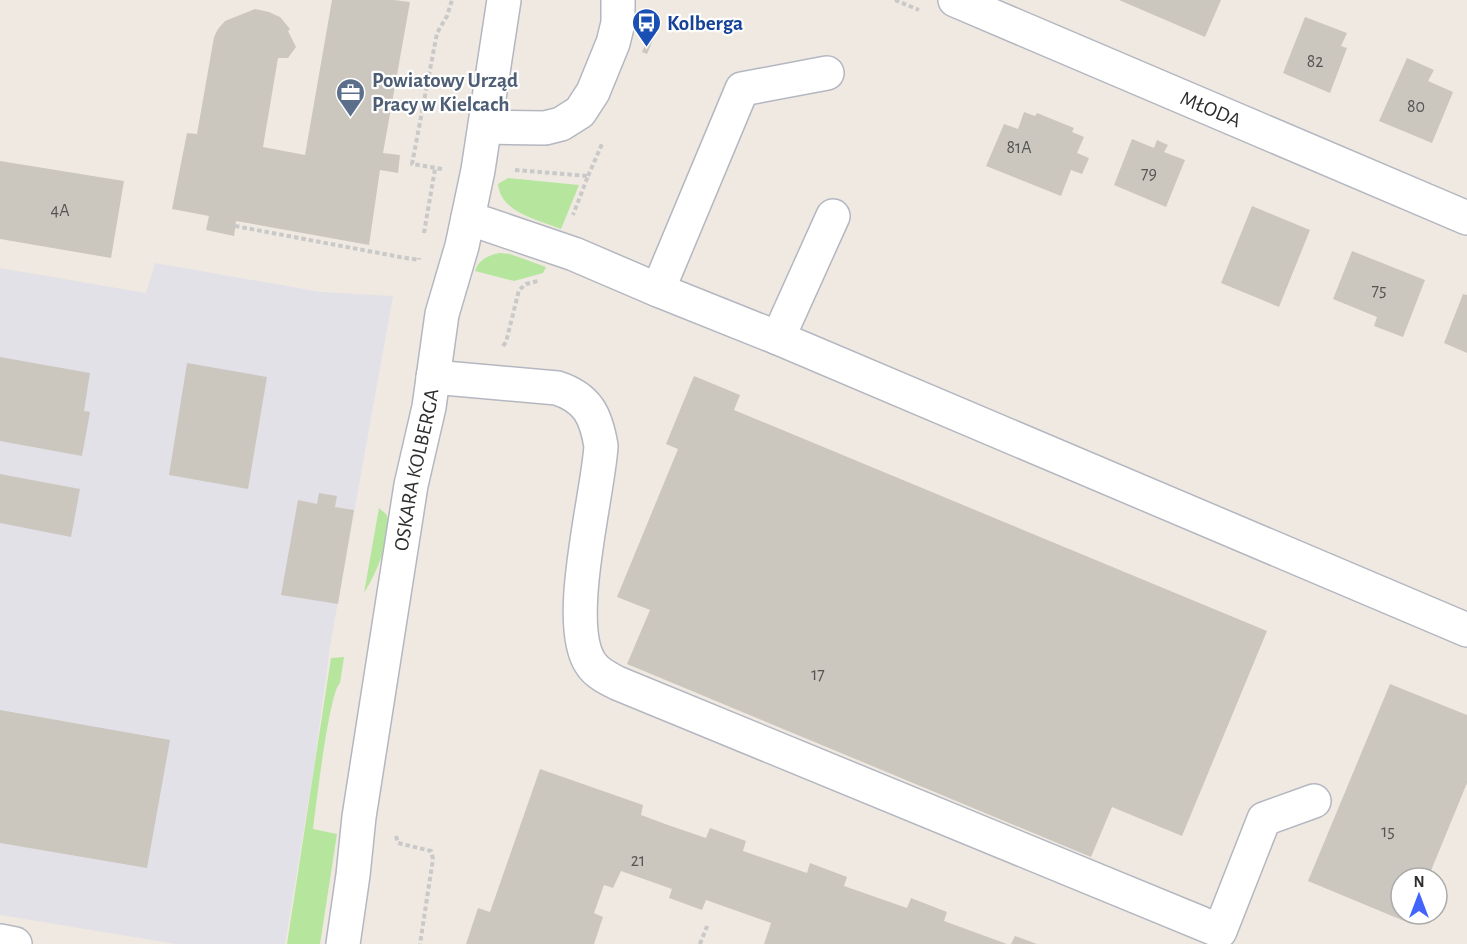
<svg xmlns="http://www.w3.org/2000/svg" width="1467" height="944" font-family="'Alegreya Sans',sans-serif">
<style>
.industrial{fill:#e3e1e8}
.green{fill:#b6e59e}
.building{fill:#cbc7bf}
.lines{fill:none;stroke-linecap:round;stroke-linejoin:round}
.minor-casing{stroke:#b4b7c1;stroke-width:36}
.path{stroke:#c9c9c9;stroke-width:4;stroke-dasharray:4.5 3;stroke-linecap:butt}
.minor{stroke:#fff;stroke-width:33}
.labels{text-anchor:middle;stroke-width:4.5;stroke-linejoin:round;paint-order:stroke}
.number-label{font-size:18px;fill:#555452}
.transit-label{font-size:21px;font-weight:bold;fill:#164399;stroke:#fff;text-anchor:start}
.service-label{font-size:21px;font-weight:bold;fill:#4e5e75;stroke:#fff;text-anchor:start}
.street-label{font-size:21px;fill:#2e2e2e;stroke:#fff}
</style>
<rect width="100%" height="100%" fill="#efe9e1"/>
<path class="industrial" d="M 155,263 L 321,292 L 393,296 L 330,646 L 314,767 L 285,944 L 175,944 L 0,915 L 0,268 L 146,293 Z"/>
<path class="green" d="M 508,178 L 579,185 L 561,229 C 537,219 501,213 498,184 Z
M 500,253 L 510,254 L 546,267 L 543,273 L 514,281 L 475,271 C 479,259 489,255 500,253 Z
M 379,508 C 381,510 384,512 386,514 C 396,531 374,578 364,593 Z
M 344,657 L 340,683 C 329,692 316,807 313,829 L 337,834 L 320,944 L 287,944 L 331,658 Z"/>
<path class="building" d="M 332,0 L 394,0 L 410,2 L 383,153 L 400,155 L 398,173 L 380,170 L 369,245 L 236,221 L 234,236 L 206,230 L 209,216 L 172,209 L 187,133 L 197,134 L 214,37 L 218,29 L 225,21 L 255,9 L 269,12 L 280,17 L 290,29 L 288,31 L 296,47 L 288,58 L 278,58 L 263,147 L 305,155 Z
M 1119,0 L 1221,0 L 1205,37 Z
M 1305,17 L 1347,33 L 1341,46 L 1347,48 L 1330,93 L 1283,73 Z
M 656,19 L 661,21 L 647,54 L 642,52 Z
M 1407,58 L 1434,70 L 1428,81 L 1453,92 L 1432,143 L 1379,121 Z
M 1024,112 L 1035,116 L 1037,113 L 1074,128 L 1072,132 L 1084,137 L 1077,153 L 1089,158 L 1082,174 L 1071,170 L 1061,196 L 986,166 L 1004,124 L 1018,129 Z
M 1132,139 L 1154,148 L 1157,140 L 1168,145 L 1164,152 L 1185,160 L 1166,207 L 1114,185 Z
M 0,161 L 124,181 L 111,258 L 0,239 Z
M 1252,206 L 1310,230 L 1279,307 L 1221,283 Z
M 1352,251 L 1425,280 L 1403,337 L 1374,326 L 1377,317 L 1333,299 Z
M 1463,294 L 1467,295 L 1467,353 L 1444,343 Z
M 0,357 L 90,373 L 84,411 L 90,412 L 82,456 L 0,441 Z
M 187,363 L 267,377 L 248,489 L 169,475 Z
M 694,376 L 740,395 L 734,410 L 1267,631 L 1182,836 L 1112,807 L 1091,857 L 627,664 L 650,610 L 617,597 L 678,449 L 666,444 Z
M 0,474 L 80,489 L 71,537 L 0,523 Z
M 319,493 L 337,496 L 335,507 L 354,510 L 338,604 L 281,595 L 298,500 L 317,504 Z
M 1390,684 L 1467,715 L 1467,783 L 1428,878 L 1401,878 L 1401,914 L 1413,914 L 1409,923 L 1308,881 Z
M 0,710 L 170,740 L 147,868 L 0,843 Z
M 540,769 L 643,805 L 641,815 L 668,825 L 706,838 L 710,828 L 746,841 L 743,851 L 807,873 L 810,863 L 847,877 L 844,886 L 907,908 L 911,898 L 947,912 L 944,921 L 1007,944 L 764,944 L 771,923 L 706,900 L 702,910 L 669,898 L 672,889 L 621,871 L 613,888 L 604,885 L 594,913 L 603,917 L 594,944 L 466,944 L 478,908 L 490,912 Z
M 1015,936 L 1037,944 L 1011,944 Z"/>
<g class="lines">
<defs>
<g id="minor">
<path id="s1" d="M 955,0 L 1467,218"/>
<path d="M 485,127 L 545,128 L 561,124 L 580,112 L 593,92 L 613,43 L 618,23 L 618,0"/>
<path d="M 468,218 L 574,254 L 658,290 L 742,89 L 827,73"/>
<path d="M 658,290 L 778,338 L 1467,630"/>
<path d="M 778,338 L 833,216"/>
<path d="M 433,377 L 557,388 C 588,398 596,416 601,446 C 598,496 563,624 591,664 C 597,673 607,678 617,683 L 1220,931 L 1264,819 L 1314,801"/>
<path d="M 0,941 L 15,944"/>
<path id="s2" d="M 343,944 L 353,875 L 359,817 L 411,485 L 429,407 L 442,314 L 462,246 L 478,170 L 504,0"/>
</g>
</defs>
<use href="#minor" class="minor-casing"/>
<path class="path" d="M 895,0 L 919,10
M 442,169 L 412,164 L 437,33 L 447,16 L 452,0
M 515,170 L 588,176 L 573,215
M 588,176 L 602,144
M 235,226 L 400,257 L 419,260 L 419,258
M 424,233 L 435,169
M 503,346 L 506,342 L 519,290 L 526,284 L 538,281
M 396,836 L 398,843 L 431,851 L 433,859 L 420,944
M 700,944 L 708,924"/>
<use href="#minor" class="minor"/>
</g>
<defs>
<symbol id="bus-pin" viewBox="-11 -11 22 30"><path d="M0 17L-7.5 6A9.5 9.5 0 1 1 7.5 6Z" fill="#1a4fb4" stroke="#fff"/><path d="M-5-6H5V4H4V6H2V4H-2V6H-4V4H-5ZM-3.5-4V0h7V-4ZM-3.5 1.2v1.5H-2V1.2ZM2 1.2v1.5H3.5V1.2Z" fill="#fff"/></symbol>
<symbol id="office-pin" viewBox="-11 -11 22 30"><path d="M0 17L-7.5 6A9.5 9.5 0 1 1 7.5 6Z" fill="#5c6f8a" stroke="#fff"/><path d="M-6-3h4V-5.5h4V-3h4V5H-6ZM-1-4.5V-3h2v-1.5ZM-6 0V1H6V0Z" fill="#fff"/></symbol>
</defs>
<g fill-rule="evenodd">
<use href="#bus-pin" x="630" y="6" width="33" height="45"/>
<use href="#office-pin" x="334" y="76" width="33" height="45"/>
</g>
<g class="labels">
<g class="number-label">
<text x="1315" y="67">82</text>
<text x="1416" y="112">80</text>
<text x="1019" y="153">81A</text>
<text x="1149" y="179">79</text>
<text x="60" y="216">4A</text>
<text x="1379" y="296">75</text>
<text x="818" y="680">17</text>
<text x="1388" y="837">15</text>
<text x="638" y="866">21</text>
</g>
<g class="transit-label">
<text x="667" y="30">Kolberga</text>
</g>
<g class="service-label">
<text x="372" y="87">Powiatowy Urząd<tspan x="372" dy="24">Pracy w Kielcach</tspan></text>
</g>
<g class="street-label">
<text dy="7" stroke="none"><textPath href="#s1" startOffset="278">MŁODA</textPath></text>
<text dy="7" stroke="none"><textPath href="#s2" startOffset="480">OSKARA KOLBERGA</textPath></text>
</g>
</g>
<g transform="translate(1419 896)"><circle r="28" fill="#ffffff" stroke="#ababab" stroke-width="1.5"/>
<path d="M0-4.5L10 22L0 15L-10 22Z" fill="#4264fb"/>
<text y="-9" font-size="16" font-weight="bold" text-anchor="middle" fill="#2e2e2e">N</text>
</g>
</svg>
